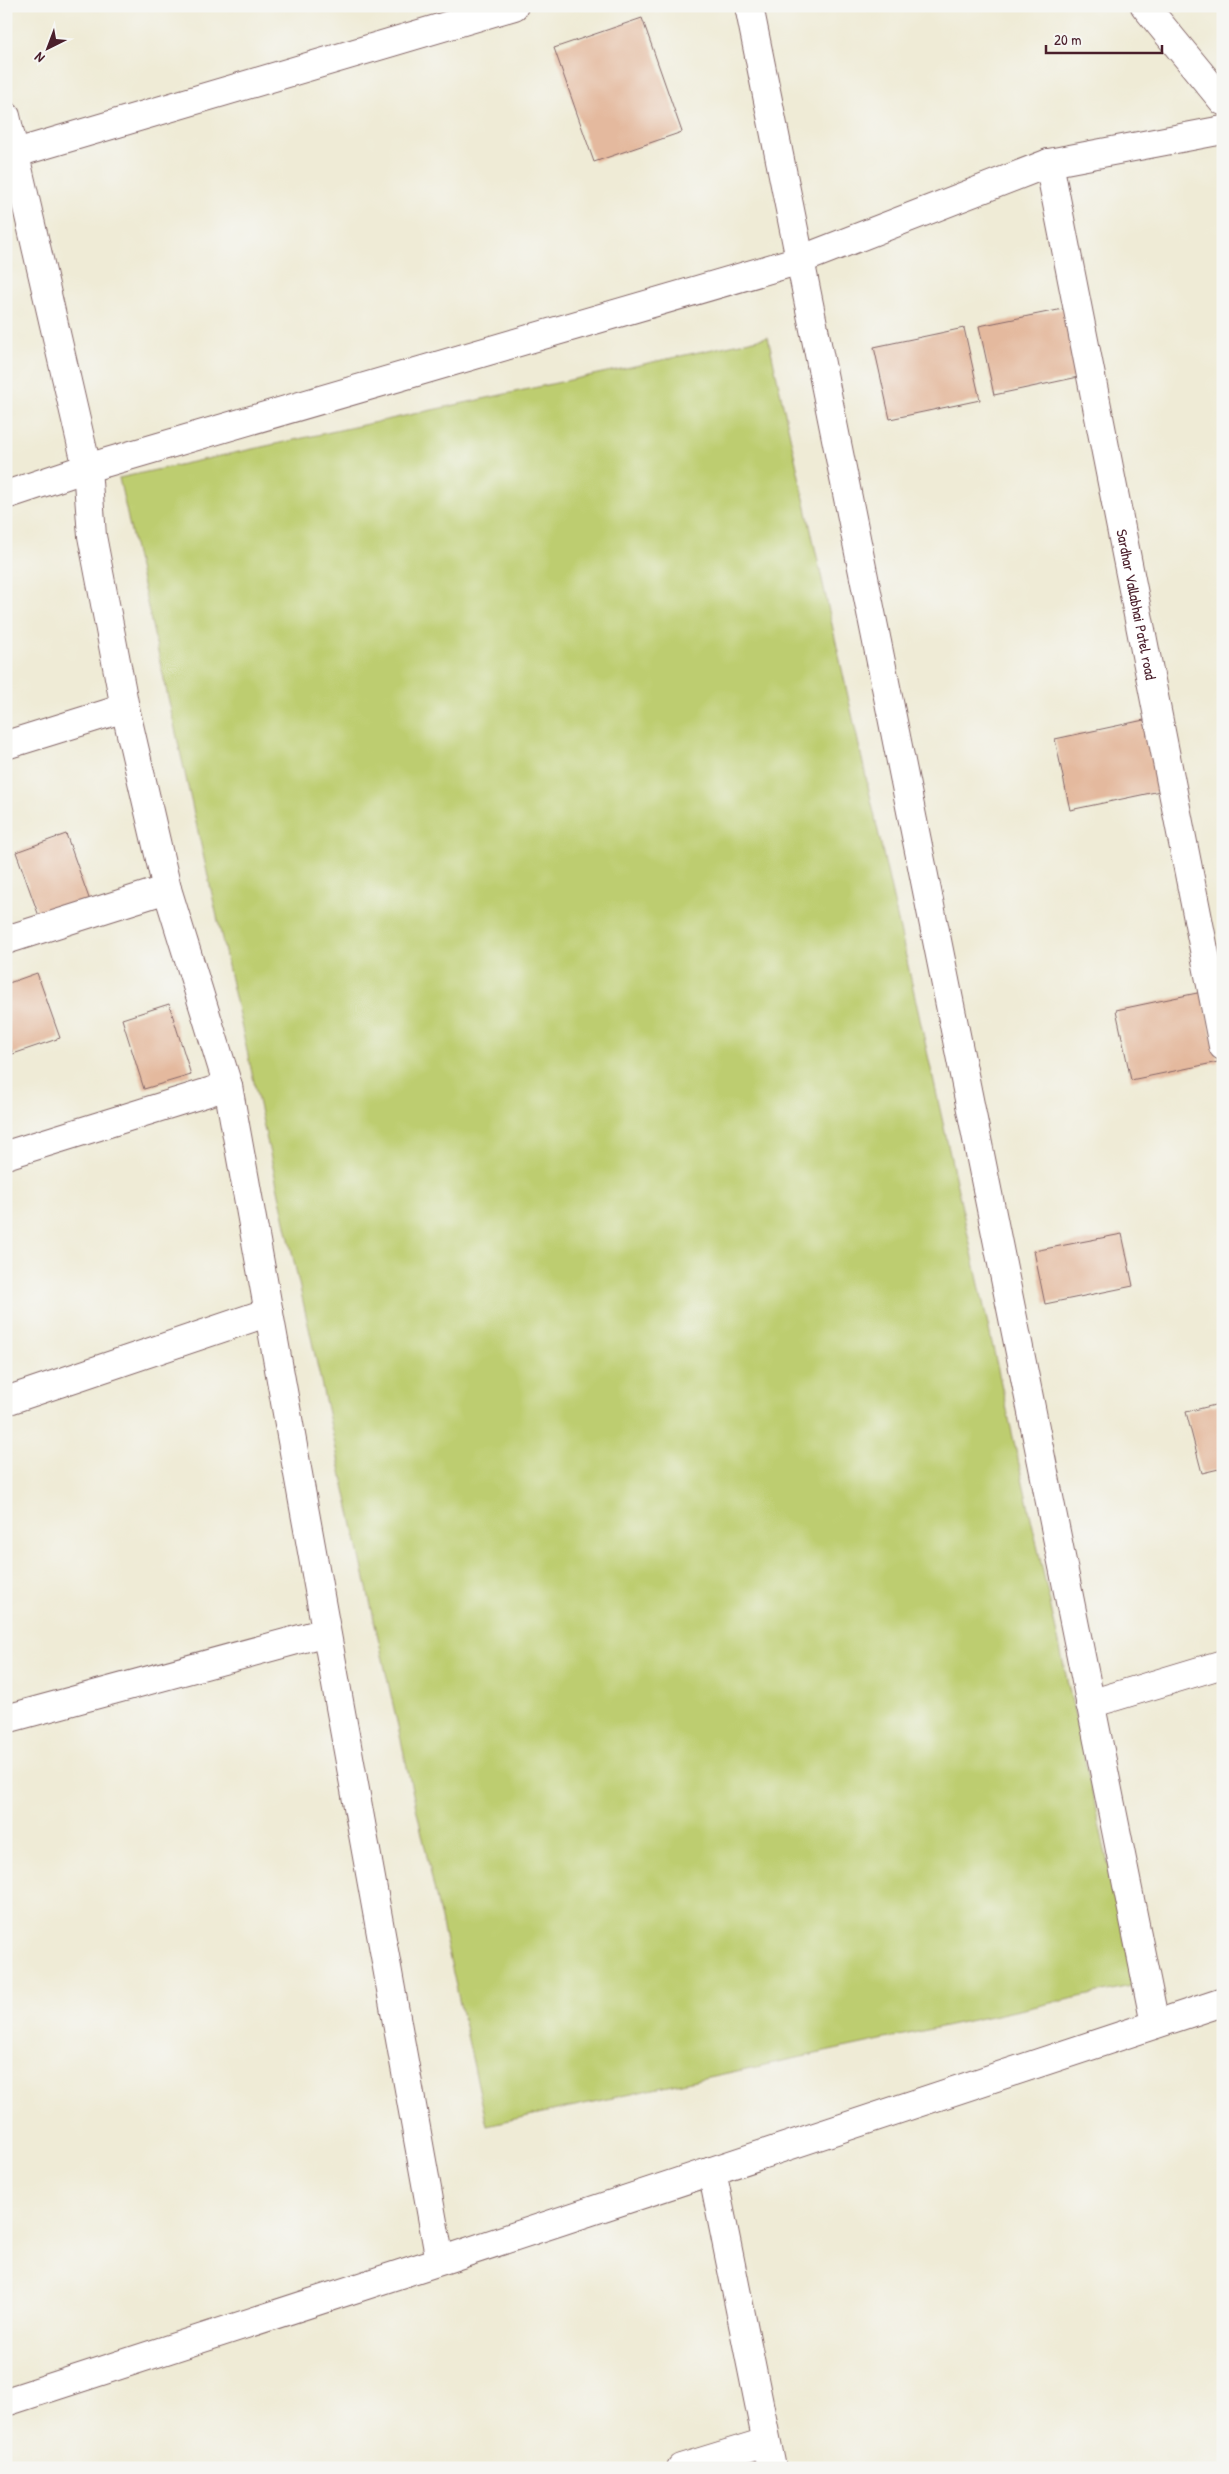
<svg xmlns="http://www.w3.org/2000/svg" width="1229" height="2474" font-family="'Patrick Hand',sans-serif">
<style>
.green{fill:#bdcd6f;stroke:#84764d}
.building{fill:#e4b99e}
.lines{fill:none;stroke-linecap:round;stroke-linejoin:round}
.minor-casing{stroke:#846667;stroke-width:30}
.tertiary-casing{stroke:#846667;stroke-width:30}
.minor{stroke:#fff;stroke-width:28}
.tertiary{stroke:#fff;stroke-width:28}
.labels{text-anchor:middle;stroke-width:4.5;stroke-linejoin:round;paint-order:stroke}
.street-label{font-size:15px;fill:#4a1f2b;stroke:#f6f6f2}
</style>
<rect width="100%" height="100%" fill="#f6f6f2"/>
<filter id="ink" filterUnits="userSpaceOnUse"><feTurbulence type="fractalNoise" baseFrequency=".02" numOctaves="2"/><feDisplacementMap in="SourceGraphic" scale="10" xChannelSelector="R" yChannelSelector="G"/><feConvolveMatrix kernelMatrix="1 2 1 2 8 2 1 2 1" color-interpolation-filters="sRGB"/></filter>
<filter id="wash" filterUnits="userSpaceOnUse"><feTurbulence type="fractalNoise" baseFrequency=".0096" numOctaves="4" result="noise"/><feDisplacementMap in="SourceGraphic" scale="20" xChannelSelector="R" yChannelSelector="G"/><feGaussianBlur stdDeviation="1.12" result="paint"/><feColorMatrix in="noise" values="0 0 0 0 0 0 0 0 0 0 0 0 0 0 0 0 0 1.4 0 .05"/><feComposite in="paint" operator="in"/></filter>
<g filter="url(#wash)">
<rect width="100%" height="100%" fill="#efebd6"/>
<path class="green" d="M 768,337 L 1135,1985 L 487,2125 L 119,478 Z"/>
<g id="blocks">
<path class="building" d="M 642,18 L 682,132 L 594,162 L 554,48 Z
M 1068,308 L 1083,376 L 994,395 L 979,326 Z
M 964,328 L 980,400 L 890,419 L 874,347 Z
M 1144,720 L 1160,791 L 1070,810 L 1055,739 Z
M 66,834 L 90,901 L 40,919 L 16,852 Z
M 37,973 L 60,1038 L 13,1054 L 6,1036 L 6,984 Z
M 1202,992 L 1218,1062 L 1131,1080 L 1116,1010 Z
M 169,1004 L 191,1075 L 144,1089 L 122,1019 Z
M 1122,1234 L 1133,1286 L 1045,1304 L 1034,1251 Z
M 1223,1403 L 1223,1468 L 1202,1473 L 1186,1412 Z"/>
</g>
</g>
<g filter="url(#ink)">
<use href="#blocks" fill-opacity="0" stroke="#846667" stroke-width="1"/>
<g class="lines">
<defs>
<g id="minor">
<path d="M 749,6 L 1155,2024"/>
<path d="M 1145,6 L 1223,101"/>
<path d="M 6,156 L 514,6"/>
<path id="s1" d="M 1049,163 L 1223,1046"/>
<path d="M 6,495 L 87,468 L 800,260 L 1049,163 L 1223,130"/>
<path d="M 6,745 L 125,708"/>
<path d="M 6,940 L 167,889"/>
<path d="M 6,1155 L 228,1086"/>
<path d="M 6,1401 L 269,1312"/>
<path d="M 1090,1704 L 1223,1664"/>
<path d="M 6,1719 L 326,1632"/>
<path d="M 712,2171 L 772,2468"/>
<path d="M 681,2468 L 766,2442"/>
</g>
<path id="tertiary" d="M 6,116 L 87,468 L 92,536 L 125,708 L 167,889 L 228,1086 L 440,2261
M 6,2402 L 440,2261 L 1223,2002"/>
</defs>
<use href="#minor" class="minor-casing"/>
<use href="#tertiary" class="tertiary-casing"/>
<use href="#minor" class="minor"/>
<use href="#tertiary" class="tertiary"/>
</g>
</g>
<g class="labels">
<g class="street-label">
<text dy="5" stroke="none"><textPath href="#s1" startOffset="450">Sardhar Vallabhai Patel road</textPath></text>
</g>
</g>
<rect width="1229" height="2474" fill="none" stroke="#f6f6f2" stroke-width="25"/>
<g transform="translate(48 48) rotate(222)" stroke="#f6f6f2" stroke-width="4" paint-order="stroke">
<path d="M0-4L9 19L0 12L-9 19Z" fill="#4a1f2b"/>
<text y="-8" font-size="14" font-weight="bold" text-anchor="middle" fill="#4a1f2b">N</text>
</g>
<path d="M1046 45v8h116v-8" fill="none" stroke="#4a1f2b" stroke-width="2.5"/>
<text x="1054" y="45" font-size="15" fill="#4a1f2b" stroke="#f6f6f2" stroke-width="4" paint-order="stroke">20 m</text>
</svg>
